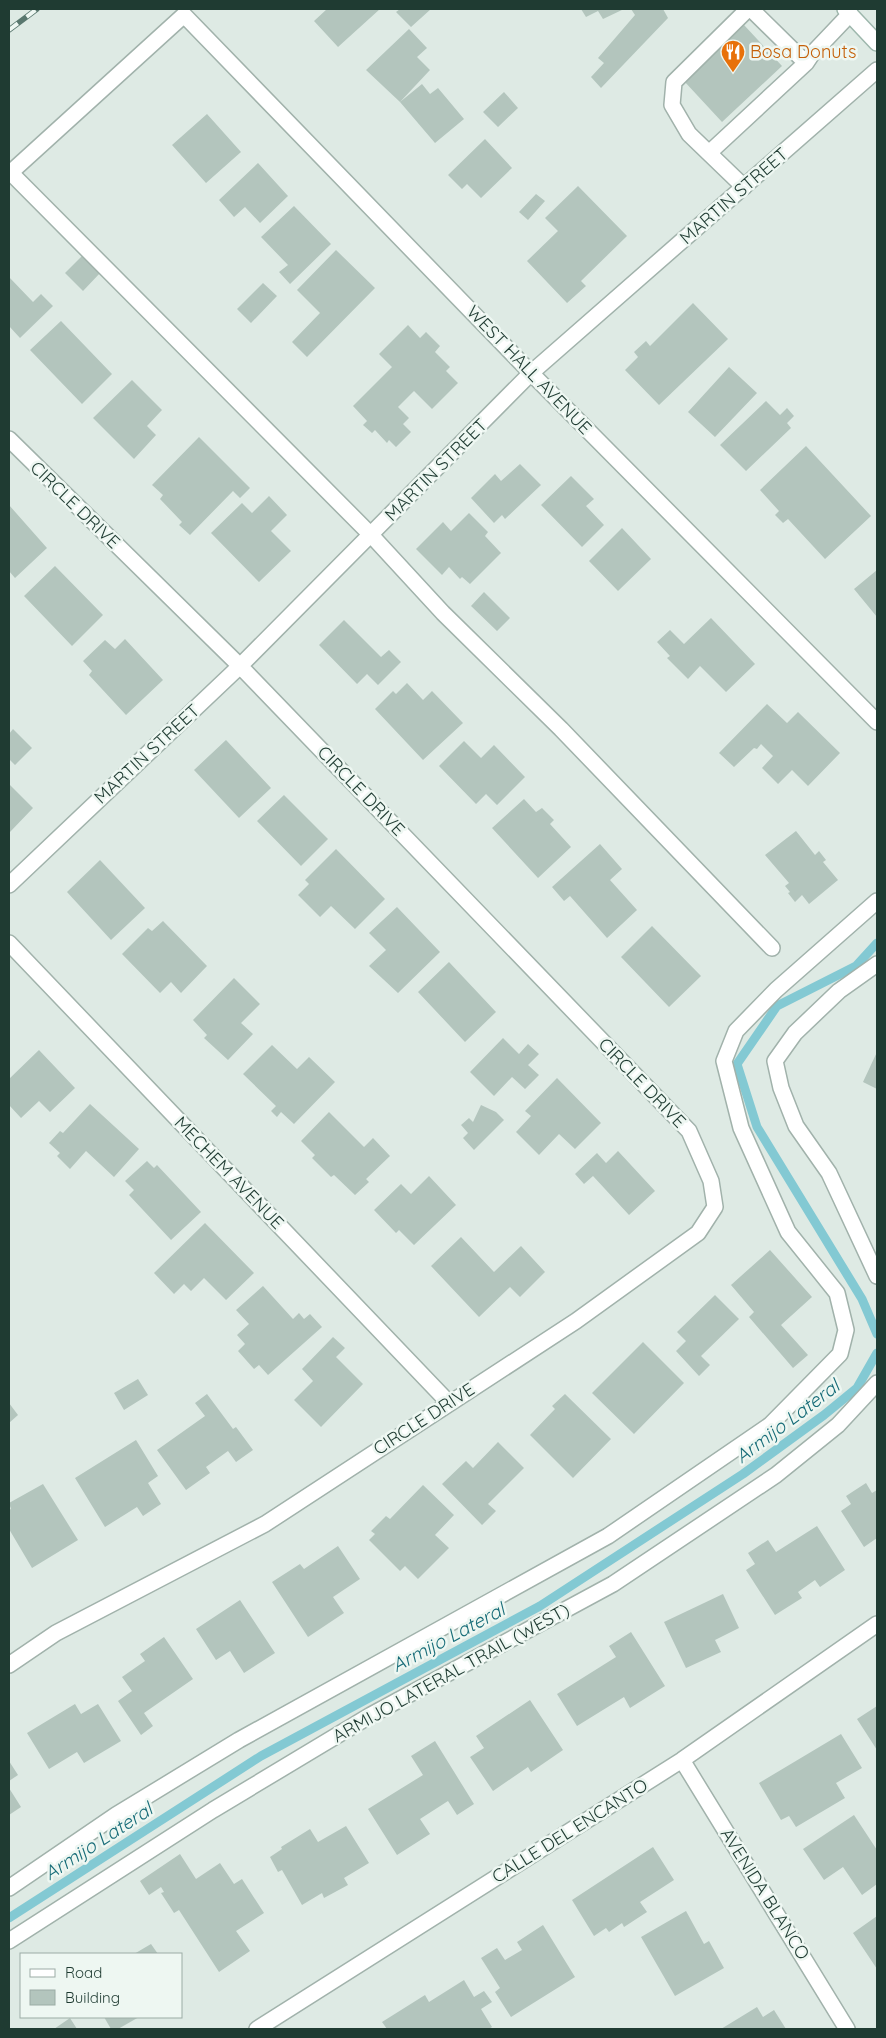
<svg xmlns="http://www.w3.org/2000/svg" width="886" height="2038" font-family="Quicksand,sans-serif">
<style>
.lines{fill:none;stroke-linecap:round;stroke-linejoin:round}
.stream{stroke:#83c9d3;stroke-width:9}
.building{fill:#b3c5bd}
.service-casing{stroke:#a1b2ab;stroke-width:18}
.minor-casing{stroke:#a1b2ab;stroke-width:18}
.secondary-casing{stroke:#9db7ac;stroke-width:18}
.service{stroke:#fff;stroke-width:15}
.minor{stroke:#fff;stroke-width:15}
.secondary{stroke:#fff;stroke-width:15}
.rail-casing{stroke:#59776e;stroke-width:5.5}
.rail{stroke:#eef7f2;stroke-width:4;stroke-dasharray:11;stroke-linecap:butt}
.labels{text-anchor:middle;stroke-width:5;stroke-linejoin:round;paint-order:stroke}
.food-label{font-size:18px;fill:#c56008;stroke:#eef7f2;text-anchor:start}
.street-label{font-size:18px;fill:#1f3b32;stroke:#eef7f2}
.water-label{font-size:19px;font-style:italic;fill:#176c78;stroke:#eef7f2}
</style>
<rect width="100%" height="100%" fill="#deeae4"/>
<g class="lines">
<path class="stream" d="M 877,943 L 856,966 L 777,1006 L 737,1064 L 757,1127 L 862,1299 L 877,1334
M 9,1918 L 261,1756 L 540,1606 L 743,1474 L 824,1415 L 857,1388 L 877,1353"/>
</g>
<path class="building" d="M 327,9 L 380,9 L 338,47 L 314,21 Z
M 400,9 L 431,9 L 411,27 L 396,12 Z
M 581,9 L 624,9 L 603,19 L 598,11 L 586,17 Z
M 631,9 L 663,9 L 668,18 L 601,88 L 591,77 L 604,63 L 598,58 L 635,15 Z
M 744,25 L 782,66 L 722,122 L 684,81 Z
M 409,29 L 427,48 L 417,57 L 430,70 L 400,102 L 422,84 L 430,94 L 438,88 L 464,119 L 435,143 L 400,102 L 366,70 Z
M 504,92 L 518,108 L 498,127 L 483,112 Z
M 207,114 L 241,152 L 206,183 L 172,145 Z
M 485,139 L 512,168 L 481,198 L 467,184 L 462,189 L 448,175 Z
M 258,163 L 288,196 L 260,223 L 245,207 L 234,217 L 219,200 Z
M 578,186 L 627,236 L 581,281 L 586,286 L 567,303 L 527,261 L 558,231 L 545,218 Z
M 536,194 L 545,201 L 528,220 L 519,212 Z
M 294,206 L 331,244 L 290,284 L 279,272 L 288,265 L 261,237 Z
M 336,250 L 375,288 L 307,357 L 292,342 L 320,313 L 297,290 Z
M 83,255 L 101,272 L 83,291 L 65,273 Z
M 9,277 L 33,302 L 41,294 L 53,306 L 20,338 L 9,326 Z
M 263,283 L 277,296 L 251,323 L 237,309 Z
M 693,303 L 728,339 L 659,405 L 625,370 L 638,357 L 634,352 L 646,341 L 650,346 Z
M 61,321 L 112,374 L 82,404 L 30,350 Z
M 408,325 L 420,338 L 426,332 L 440,346 L 435,352 L 450,367 L 446,371 L 458,383 L 432,409 L 414,391 L 398,407 L 409,418 L 403,424 L 411,432 L 396,447 L 389,440 L 387,443 L 375,430 L 372,433 L 363,425 L 367,421 L 353,406 L 392,367 L 379,354 Z
M 729,367 L 757,393 L 715,437 L 688,412 Z
M 132,380 L 162,410 L 147,426 L 156,435 L 134,459 L 93,418 Z
M 766,401 L 780,415 L 787,408 L 794,416 L 787,423 L 791,428 L 746,471 L 720,445 Z
M 199,437 L 250,488 L 240,498 L 233,491 L 190,535 L 179,525 L 182,522 L 160,499 L 163,495 L 152,485 Z
M 806,446 L 871,516 L 825,559 L 788,519 L 783,523 L 775,515 L 779,511 L 760,490 Z
M 520,464 L 541,485 L 505,519 L 502,515 L 494,523 L 471,498 L 495,474 L 501,481 Z
M 571,476 L 594,499 L 586,506 L 604,525 L 582,547 L 541,505 Z
M 269,496 L 287,515 L 271,531 L 291,551 L 259,582 L 211,533 L 242,503 L 252,513 Z
M 9,505 L 47,548 L 15,578 L 9,571 Z
M 469,513 L 488,532 L 485,536 L 501,553 L 470,584 L 462,577 L 460,579 L 449,567 L 442,575 L 416,549 L 443,522 L 451,531 Z
M 622,528 L 651,559 L 618,591 L 589,561 Z
M 55,566 L 103,615 L 72,646 L 24,596 Z
M 877,570 L 877,617 L 854,589 Z
M 484,592 L 510,618 L 497,631 L 471,606 Z
M 711,618 L 755,664 L 726,692 L 700,666 L 688,679 L 667,658 L 670,656 L 657,642 L 670,630 L 684,644 Z
M 344,620 L 381,657 L 389,650 L 401,662 L 378,685 L 367,674 L 357,684 L 319,645 Z
M 125,639 L 163,680 L 126,715 L 89,675 L 92,671 L 83,661 L 105,640 L 115,649 Z
M 407,683 L 423,700 L 432,691 L 463,723 L 423,760 L 375,709 L 393,691 L 396,694 Z
M 767,704 L 787,723 L 798,712 L 840,753 L 808,786 L 792,770 L 778,784 L 762,768 L 773,756 L 761,744 L 757,749 L 754,748 L 734,767 L 719,753 Z
M 13,729 L 32,748 L 15,765 L 9,759 L 9,734 Z
M 226,740 L 271,788 L 239,818 L 194,770 Z
M 464,741 L 481,758 L 494,745 L 525,777 L 497,805 L 486,794 L 476,804 L 439,766 Z
M 9,784 L 33,808 L 10,832 L 9,831 Z
M 284,795 L 328,839 L 301,866 L 257,821 Z
M 524,799 L 536,812 L 542,808 L 554,820 L 550,824 L 571,847 L 538,878 L 492,828 Z
M 796,831 L 815,855 L 819,851 L 826,860 L 823,862 L 838,880 L 809,904 L 802,895 L 795,902 L 788,893 L 790,892 L 785,886 L 789,883 L 765,855 Z
M 600,844 L 622,869 L 610,880 L 637,910 L 607,938 L 570,896 L 564,901 L 552,887 Z
M 336,849 L 385,899 L 355,929 L 331,906 L 320,917 L 298,895 L 309,884 L 305,880 Z
M 100,860 L 145,908 L 111,940 L 67,892 Z
M 397,907 L 440,952 L 398,993 L 369,966 L 386,950 L 369,933 Z
M 163,921 L 207,966 L 181,993 L 171,982 L 160,993 L 122,954 L 148,928 L 152,931 Z
M 652,926 L 701,976 L 669,1007 L 621,957 Z
M 449,962 L 496,1012 L 465,1042 L 418,992 Z
M 234,978 L 260,1004 L 241,1023 L 253,1034 L 228,1060 L 204,1038 L 207,1035 L 193,1020 Z
M 503,1038 L 519,1054 L 528,1044 L 539,1054 L 528,1065 L 539,1075 L 525,1089 L 512,1077 L 494,1096 L 470,1072 Z
M 272,1045 L 297,1069 L 309,1057 L 335,1082 L 294,1124 L 281,1112 L 277,1117 L 271,1111 L 276,1106 L 243,1074 Z
M 39,1050 L 75,1088 L 50,1112 L 39,1101 L 21,1118 L 9,1105 L 9,1079 Z
M 877,1052 L 877,1089 L 863,1082 Z
M 557,1078 L 601,1123 L 575,1149 L 559,1134 L 539,1155 L 516,1132 L 531,1116 L 525,1111 Z
M 90,1104 L 139,1149 L 114,1177 L 86,1151 L 70,1169 L 57,1156 L 60,1153 L 49,1143 L 60,1131 L 63,1133 Z
M 481,1105 L 496,1112 L 504,1120 L 474,1150 L 463,1138 L 468,1133 L 461,1125 L 469,1118 L 473,1122 Z
M 329,1112 L 364,1147 L 373,1138 L 390,1156 L 366,1179 L 369,1182 L 355,1195 L 334,1175 L 331,1177 L 312,1158 L 315,1155 L 301,1141 Z
M 618,1151 L 655,1191 L 629,1215 L 593,1176 L 584,1184 L 575,1174 L 597,1153 L 606,1163 Z
M 147,1161 L 154,1168 L 157,1165 L 201,1212 L 171,1240 L 129,1195 L 134,1190 L 125,1181 Z
M 429,1176 L 456,1205 L 414,1245 L 399,1230 L 396,1233 L 374,1210 L 401,1184 L 411,1194 Z
M 205,1223 L 254,1273 L 226,1300 L 204,1278 L 191,1291 L 184,1284 L 174,1294 L 154,1273 Z
M 461,1237 L 494,1272 L 521,1246 L 545,1272 L 520,1297 L 510,1287 L 479,1317 L 431,1266 Z
M 770,1250 L 812,1297 L 781,1325 L 808,1355 L 793,1368 L 749,1317 L 754,1312 L 731,1285 Z
M 263,1286 L 293,1319 L 299,1313 L 304,1319 L 310,1314 L 322,1327 L 268,1375 L 259,1365 L 254,1369 L 238,1351 L 245,1344 L 237,1335 L 249,1324 L 236,1310 Z
M 715,1295 L 739,1319 L 701,1356 L 710,1365 L 699,1376 L 676,1351 L 686,1341 L 677,1332 Z
M 333,1337 L 345,1348 L 336,1357 L 363,1384 L 321,1427 L 294,1400 L 313,1381 L 302,1369 Z
M 643,1342 L 684,1383 L 634,1434 L 592,1393 Z
M 138,1379 L 148,1395 L 124,1410 L 114,1393 Z
M 207,1394 L 233,1429 L 236,1427 L 253,1450 L 236,1462 L 228,1451 L 206,1467 L 210,1473 L 186,1490 L 157,1450 L 205,1416 L 195,1403 Z
M 565,1394 L 611,1439 L 573,1478 L 530,1435 L 555,1409 L 552,1406 Z
M 9,1403 L 18,1415 L 9,1423 Z
M 136,1440 L 158,1476 L 148,1483 L 161,1504 L 143,1516 L 137,1507 L 105,1527 L 75,1478 Z
M 498,1442 L 524,1468 L 488,1504 L 496,1511 L 482,1525 L 442,1484 L 466,1461 L 473,1468 Z
M 866,1483 L 872,1493 L 877,1490 L 877,1538 L 864,1547 L 841,1511 L 851,1504 L 846,1496 Z
M 43,1484 L 78,1540 L 32,1568 L 9,1529 L 9,1510 L 11,1509 L 9,1503 Z
M 423,1485 L 454,1515 L 435,1535 L 449,1548 L 418,1579 L 405,1566 L 400,1571 L 369,1540 L 375,1534 L 371,1531 L 386,1516 L 390,1519 Z
M 817,1526 L 845,1570 L 820,1587 L 815,1580 L 798,1592 L 802,1598 L 775,1615 L 746,1570 L 755,1564 L 748,1553 L 768,1540 L 776,1552 Z
M 338,1546 L 360,1579 L 333,1597 L 344,1613 L 308,1637 L 272,1582 L 300,1564 L 304,1569 Z
M 723,1594 L 739,1628 L 715,1640 L 721,1652 L 686,1668 L 664,1622 Z
M 240,1600 L 275,1653 L 244,1673 L 230,1651 L 216,1660 L 196,1629 Z
M 631,1632 L 665,1686 L 630,1708 L 624,1697 L 577,1726 L 557,1694 L 616,1657 L 609,1646 Z
M 164,1637 L 193,1679 L 144,1713 L 153,1726 L 141,1735 L 118,1701 L 132,1691 L 122,1677 L 145,1661 L 140,1654 Z
M 530,1700 L 563,1750 L 531,1772 L 528,1767 L 493,1791 L 470,1757 L 484,1748 L 476,1736 Z
M 75,1704 L 81,1714 L 98,1704 L 121,1741 L 84,1763 L 77,1752 L 49,1769 L 27,1733 Z
M 877,1706 L 877,1750 L 857,1719 Z
M 841,1734 L 862,1768 L 836,1783 L 845,1798 L 796,1827 L 789,1816 L 781,1820 L 759,1783 Z
M 435,1741 L 474,1804 L 457,1815 L 448,1801 L 420,1819 L 430,1834 L 397,1855 L 368,1809 L 423,1775 L 411,1756 Z
M 9,1761 L 18,1775 L 9,1781 Z
M 9,1788 L 21,1807 L 9,1815 Z
M 854,1815 L 877,1850 L 877,1884 L 862,1895 L 843,1867 L 824,1880 L 803,1849 Z
M 346,1826 L 369,1863 L 344,1878 L 348,1885 L 324,1898 L 322,1893 L 302,1905 L 282,1870 L 278,1872 L 270,1857 L 282,1849 L 281,1847 L 310,1829 L 318,1842 Z
M 653,1847 L 674,1880 L 640,1902 L 647,1912 L 624,1927 L 622,1923 L 609,1932 L 606,1928 L 594,1936 L 572,1900 Z
M 180,1854 L 196,1879 L 220,1863 L 234,1884 L 242,1879 L 264,1913 L 236,1931 L 250,1951 L 219,1972 L 179,1910 L 174,1913 L 161,1893 L 164,1892 L 161,1887 L 149,1895 L 140,1881 Z
M 686,1911 L 704,1944 L 709,1941 L 724,1968 L 675,1996 L 641,1937 Z
M 877,1916 L 877,1969 L 853,1933 Z
M 543,1925 L 575,1977 L 511,2017 L 495,1992 L 500,1988 L 481,1958 L 497,1948 L 505,1960 L 522,1950 L 517,1942 Z
M 151,1944 L 158,1954 L 134,1954 Z
M 464,1980 L 474,1997 L 484,1991 L 492,2002 L 481,2009 L 492,2027 L 489,2029 L 387,2029 L 382,2022 L 425,1995 L 429,2002 Z
M 757,2007 L 763,2017 L 774,2010 L 786,2029 L 721,2029 Z
M 104,2017 L 139,2017 L 118,2029 L 111,2029 Z
M 70,2018 L 77,2029 L 54,2029 Z"/>
<g class="lines">
<defs>
<path id="service" d="M 751,9 L 806,63
M 709,153 L 806,63 L 812,54 L 850,14
M 10,172 L 372,536 L 443,613 L 561,729 L 772,948
M 744,187 L 689,134 L 672,105 L 674,82 L 748,9
M 877,964 L 839,991 L 795,1033 L 775,1061 L 781,1088 L 796,1126 L 829,1173 L 877,1276
M 9,1888 L 116,1815 L 239,1740 L 608,1536 L 770,1425 L 840,1354 L 846,1330 L 837,1293 L 788,1232 L 741,1128 L 724,1061 L 736,1031 L 776,990 L 877,901
M 9,1941 L 213,1810 L 371,1715 L 613,1584 L 776,1475 L 838,1425 L 877,1383"/>
<path id="minor" d="M 9,174 L 184,15 L 531,373 L 877,722
M 9,439 L 240,666 L 689,1131 L 711,1181 L 715,1207 L 698,1233 L 576,1321 L 265,1524 L 56,1633 L 9,1665
M 9,885 L 240,666 L 531,373 L 877,70
M 9,943 L 449,1403
M 682,1760 L 847,2029
M 257,2029 L 682,1760 L 877,1624"/>
<path id="secondary" d="M 845,9 L 877,43"/>
</defs>
<use href="#service" class="service-casing"/>
<use href="#minor" class="minor-casing"/>
<use href="#secondary" class="secondary-casing"/>
<use href="#service" class="service"/>
<use href="#minor" class="minor"/>
<use href="#secondary" class="secondary"/>
<defs>
<path id="rail" d="M 9,30 L 37,9"/>
</defs>
<use href="#rail" class="rail-casing"/>
<use href="#rail" class="rail"/>
</g>
<defs>
<symbol id="restaurant-pin" viewBox="-11 -11 22 30"><path d="M0 17L-7.5 6A9.5 9.5 0 1 1 7.5 6Z" fill="#e8710a" stroke="#eef7f2"/><path d="M-5-6h1v4h1v-4h1v4h1v-4h1v5L-1.5 .5V6h-2V.5L-5-1ZM5-6V6H3V1.5H1.5Q1.5-4 5-6Z" fill="#fff"/></symbol>
</defs>
<g fill-rule="evenodd">
<use href="#restaurant-pin" x="719" y="38" width="28" height="38"/>
</g>
<g class="labels">
<g class="food-label">
<text x="750" y="58">Bosa Donuts</text>
</g>
<g class="street-label">
<text transform="translate(734 196) rotate(-41)" y="6">MARTIN STREET</text>
<text transform="translate(529 370) rotate(46)" y="6">WEST HALL AVENUE</text>
<text transform="translate(436 470) rotate(-45)" y="6">MARTIN STREET</text>
<text transform="translate(75 505) rotate(44)" y="6">CIRCLE DRIVE</text>
<text transform="translate(147 754) rotate(-43)" y="6">MARTIN STREET</text>
<text transform="translate(361 791) rotate(46)" y="6">CIRCLE DRIVE</text>
<text transform="translate(642 1083) rotate(46)" y="6">CIRCLE DRIVE</text>
<text transform="translate(229 1173) rotate(46)" y="6">MECHEM AVENUE</text>
<text transform="translate(424 1419) rotate(-33)" y="6">CIRCLE DRIVE</text>
<text transform="translate(451 1673) rotate(-29)" y="6">ARMIJO LATERAL TRAIL (WEST)</text>
<text transform="translate(570 1831) rotate(-32)" y="6">CALLE DEL ENCANTO</text>
<text transform="translate(765 1894) rotate(58)" y="6">AVENIDA BLANCO</text>
</g>
<g class="water-label">
<text transform="translate(787 1421) rotate(-37)" y="7">Armijo Lateral</text>
<text transform="translate(448 1637) rotate(-28)" y="7">Armijo Lateral</text>
<text transform="translate(98 1841) rotate(-33)" y="7">Armijo Lateral</text>
</g>
</g>
<rect width="886" height="2038" fill="none" stroke="#1f3b32" stroke-width="20"/>
<rect x="20" y="1953" width="162" height="65" fill="#eef7f2" stroke="#9baca5"/>
<rect x="30" y="1969" width="25" height="8" fill="#ffffff" stroke="#9baca5"/>
<text x="65" y="1978" font-size="15" fill="#1f3b32">Road</text>
<rect x="30" y="1990" width="25" height="15" fill="#b3c5bd" stroke="#9baca5"/>
<text x="65" y="2003" font-size="15" fill="#1f3b32">Building</text>
</svg>
